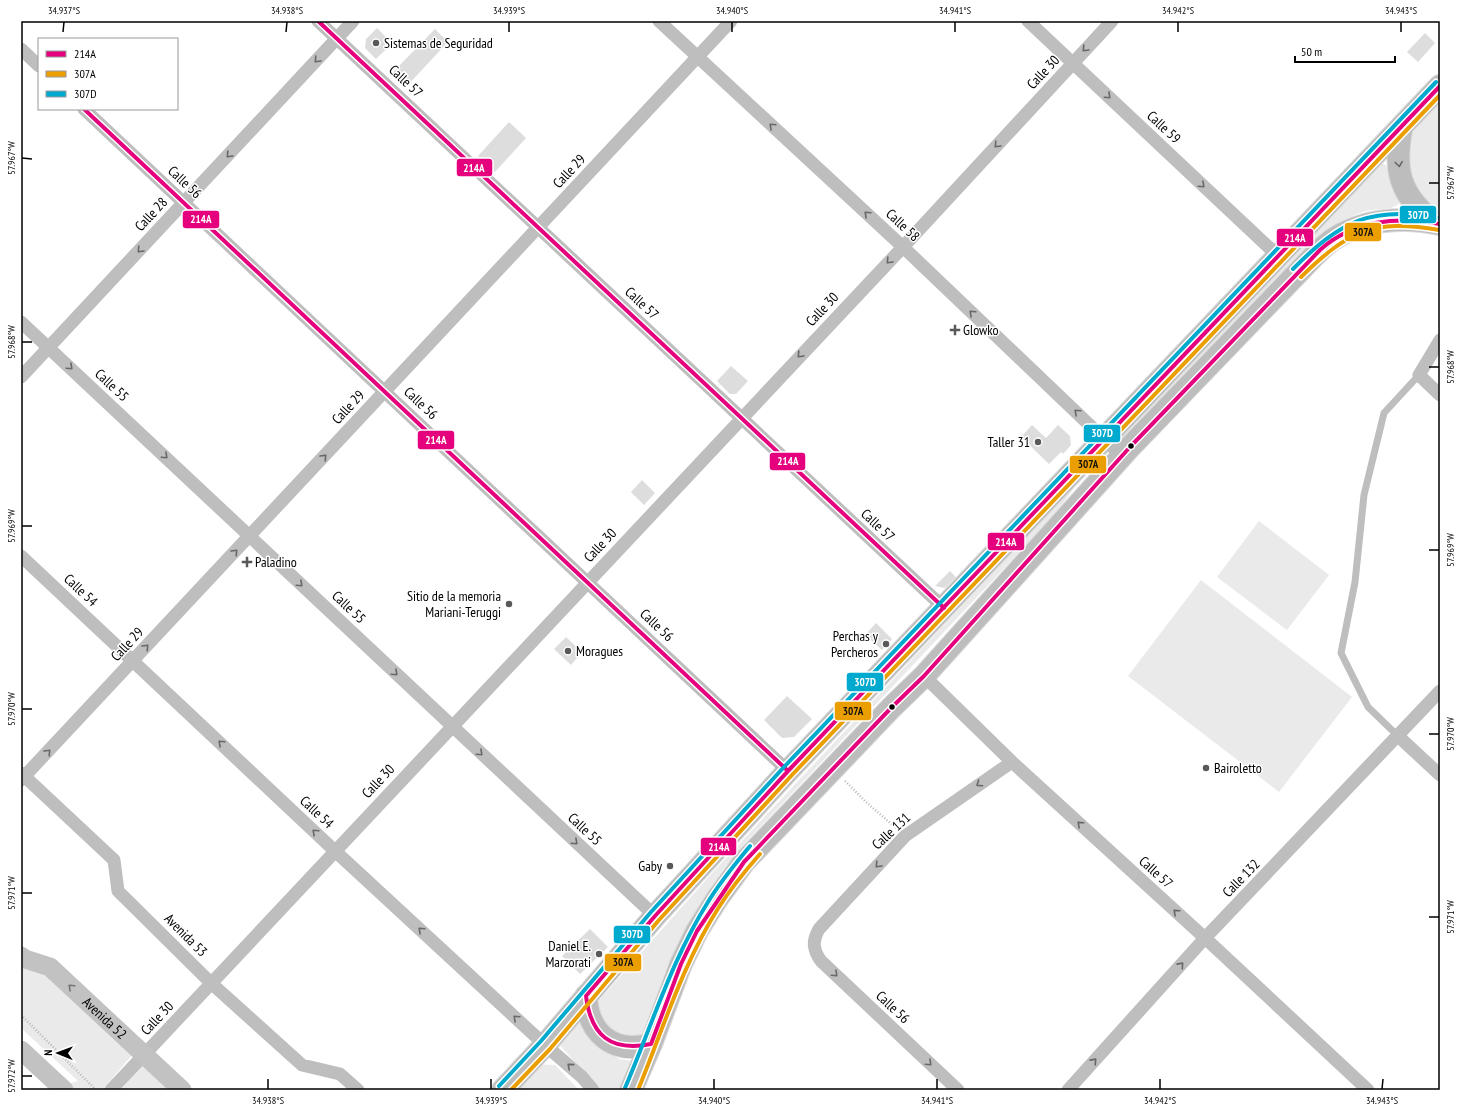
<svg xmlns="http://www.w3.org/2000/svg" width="1461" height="1111" font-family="'PT Sans Narrow',sans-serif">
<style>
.green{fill:#eaeaea}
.building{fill:#ddd}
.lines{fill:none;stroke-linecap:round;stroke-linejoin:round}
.highway-casing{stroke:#dbdbdb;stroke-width:24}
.path{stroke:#b8b8b8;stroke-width:2.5;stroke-dasharray:1 2;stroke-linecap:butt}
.lane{stroke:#bebebe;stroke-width:7}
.street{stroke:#bebebe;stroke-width:13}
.secondary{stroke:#c2c2c2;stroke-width:19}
.highway{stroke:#bdbdbd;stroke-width:22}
.bus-1-casing{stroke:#fff;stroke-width:7}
.bus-2-casing{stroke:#fff;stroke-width:7}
.bus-3-casing{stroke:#fff;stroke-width:7}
.bus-1{stroke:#e5007d;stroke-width:4}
.bus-2{stroke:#eb9e00;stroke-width:4}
.bus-3{stroke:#00a9ce;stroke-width:4}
.oneway{stroke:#686868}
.oneway2{stroke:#747474}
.ticks{fill:none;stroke:#000;stroke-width:1.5}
.poi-dot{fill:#595959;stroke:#fff;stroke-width:1.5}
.bus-dot{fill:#000;stroke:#fff;stroke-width:1.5}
.labels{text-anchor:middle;stroke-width:3;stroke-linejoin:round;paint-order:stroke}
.poi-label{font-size:14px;fill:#000;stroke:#fff;text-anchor:start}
.street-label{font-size:14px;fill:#000;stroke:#fff}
.line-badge{stroke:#fff;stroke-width:1.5}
.badge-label{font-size:11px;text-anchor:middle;font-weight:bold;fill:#fff}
.pale-badge-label{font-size:11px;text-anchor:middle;font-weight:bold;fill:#111}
.neatline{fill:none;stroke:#000;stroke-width:1.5}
.ticks-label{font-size:10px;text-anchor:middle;fill:#000}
</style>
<rect width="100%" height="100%" fill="#fff"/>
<path class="green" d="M 1440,100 L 1440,211 C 1411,195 1400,167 1411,136 C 1415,122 1430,110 1440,100 Z
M 1378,164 L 1384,164 C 1393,171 1400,192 1399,204 C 1389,211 1377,208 1366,211 C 1349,216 1335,225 1321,234 L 1116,447 L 1114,443 Z
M 1077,483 L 1059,510 L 747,841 L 723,870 L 694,915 L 665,972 L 641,1040 L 622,1039 L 597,1019 L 594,1006 L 712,873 Z
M 1259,521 L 1329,575 L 1287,630 L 1217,577 Z
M 1201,580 L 1352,697 L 1279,792 L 1128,676 Z
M 21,966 L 49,975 L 133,1054 L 102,1090 L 75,1090 L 68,1084 L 78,1081 L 21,1028 Z
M 581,1017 L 584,1027 L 619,1059 L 634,1061 L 624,1090 L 600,1090 L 557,1042 Z
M 144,1064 L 172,1090 L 121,1090 Z
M 533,1064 L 555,1065 L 579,1090 L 509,1090 Z"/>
<path class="building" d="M 377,28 L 389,40 L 384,46 L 386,49 L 376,59 L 365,48 L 366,39 Z
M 435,29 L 448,42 L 406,87 L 392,73 Z
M 1425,33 L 1435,43 L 1418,62 L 1407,52 Z
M 509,122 L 526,138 L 495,172 L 478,156 Z
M 731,366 L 748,381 L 736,394 L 730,394 L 717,381 Z
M 1032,425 L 1046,438 L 1058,425 L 1070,436 L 1071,445 L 1063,454 L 1061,452 L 1049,464 L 1021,437 Z
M 642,480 L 655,493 L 644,505 L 631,492 Z
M 950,571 L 956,577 L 945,588 L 935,586 Z
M 876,623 L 892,639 L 882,650 L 865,635 Z
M 566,637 L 582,652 L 571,665 L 554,649 Z
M 787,696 L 812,719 L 794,737 L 782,738 L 764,720 Z
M 590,929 L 608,947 L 580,974 L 562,956 Z"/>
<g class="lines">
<defs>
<path id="highway" d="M 1402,126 C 1393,169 1399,195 1435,223
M 586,996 C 588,1034 614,1055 651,1044
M 503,1090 L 545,1045 L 655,916 L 788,771 L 1440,86
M 631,1090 L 651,1044 L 681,964 L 697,931 L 717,899 L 744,862 L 891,708 L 924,676 L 1130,447 L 1313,257 C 1319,251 1325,245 1332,240 C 1363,219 1404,216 1440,224"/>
</defs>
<use href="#highway" class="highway-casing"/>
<path class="path" d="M 845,781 L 866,802 L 896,828
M 21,1015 L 96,1090"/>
<path class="lane" d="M 1398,736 L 1368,707 L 1341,653 L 1355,582 L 1364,495 L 1384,413 L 1419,375"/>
<path class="street" d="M 318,21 L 944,608
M 659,21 L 903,247 L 1122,456
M 1028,21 L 1278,256
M 21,49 L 39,66
M 84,109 L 788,771
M 21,322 L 655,916
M 1440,340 L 1419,375 L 1440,395
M 21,377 L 353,21
M 21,556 L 335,851 L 545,1045 L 582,1077 L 593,1090
M 924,676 L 1012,762 L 1205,938 L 1368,1090
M 1398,736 L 1440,775
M 21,773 L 114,860 L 118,891 L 211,983 L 302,1065 L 340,1074 L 358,1090
M 21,780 L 731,21
M 111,1090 L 903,247 L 1112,21
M 958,1090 L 821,961 C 813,950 812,941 819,929 L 905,836 L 1012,762
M 1068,1090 L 1205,938 L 1440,691"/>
<g class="secondary">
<path id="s1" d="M 21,956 L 25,959 L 50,967 L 182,1090"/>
<path d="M 21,1050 L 64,1090"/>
</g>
<use href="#highway" class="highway"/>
<defs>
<path id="bus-1" d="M 318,21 L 944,608
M 1440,86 L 788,771 L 655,916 L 586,996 C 591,1036 611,1052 651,1044 L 681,964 L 697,931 L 744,862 L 891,708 L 924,676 L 1130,447 L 1320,250 C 1353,220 1398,216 1440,224
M 84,109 L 788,771"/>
<path id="bus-2" d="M 1301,277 C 1347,232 1373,218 1439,230
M 511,1090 L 550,1049 L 659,920 L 792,775 L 1440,95
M 638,1090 C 663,1029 683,963 719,907 C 731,888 745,871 760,854"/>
<path id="bus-3" d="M 1293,269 C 1341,221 1371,205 1440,218
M 499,1086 L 541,1041 L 651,912 L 784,767 L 1436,82
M 625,1088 C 652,1025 672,959 708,902 C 720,882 735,864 750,846"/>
</defs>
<use href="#bus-1" class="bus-1-casing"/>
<use href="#bus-2" class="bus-2-casing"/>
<use href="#bus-3" class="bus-3-casing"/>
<use href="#bus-1" class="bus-1"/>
<use href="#bus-2" class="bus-2"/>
<use href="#bus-3" class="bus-3"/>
</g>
<defs><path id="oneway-chevron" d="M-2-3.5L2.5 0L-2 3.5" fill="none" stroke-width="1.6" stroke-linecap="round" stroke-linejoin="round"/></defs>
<g class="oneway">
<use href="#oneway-chevron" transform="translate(1085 49) rotate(133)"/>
<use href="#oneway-chevron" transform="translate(317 60) rotate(133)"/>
<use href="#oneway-chevron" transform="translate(1108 96) rotate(43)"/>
<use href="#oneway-chevron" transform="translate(772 126) rotate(-137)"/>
<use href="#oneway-chevron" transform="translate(997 145) rotate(133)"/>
<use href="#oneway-chevron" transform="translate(229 155) rotate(133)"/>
<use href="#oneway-chevron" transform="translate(1399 164) rotate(83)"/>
<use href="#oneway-chevron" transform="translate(1202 185) rotate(43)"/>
<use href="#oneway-chevron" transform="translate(867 214) rotate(-137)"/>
<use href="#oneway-chevron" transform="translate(140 250) rotate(133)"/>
<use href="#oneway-chevron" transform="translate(889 261) rotate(133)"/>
<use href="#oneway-chevron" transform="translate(972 313) rotate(-137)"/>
<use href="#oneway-chevron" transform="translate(800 355) rotate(133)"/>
<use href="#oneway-chevron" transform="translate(70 367) rotate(43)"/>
<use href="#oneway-chevron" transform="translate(1077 412) rotate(-137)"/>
<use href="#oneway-chevron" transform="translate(165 456) rotate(43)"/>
<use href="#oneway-chevron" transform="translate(324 457) rotate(-47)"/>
<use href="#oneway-chevron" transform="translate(235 552) rotate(-47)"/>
<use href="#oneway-chevron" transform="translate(300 584) rotate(43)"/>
<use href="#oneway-chevron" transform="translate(146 647) rotate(-47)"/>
<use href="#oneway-chevron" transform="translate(395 673) rotate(43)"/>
<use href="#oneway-chevron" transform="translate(221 743) rotate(-137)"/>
<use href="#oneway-chevron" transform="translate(48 752) rotate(-47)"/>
<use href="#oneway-chevron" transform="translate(480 753) rotate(43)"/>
<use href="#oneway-chevron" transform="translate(979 784) rotate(146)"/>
<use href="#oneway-chevron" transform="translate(1080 824) rotate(-138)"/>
<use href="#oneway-chevron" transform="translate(315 832) rotate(-137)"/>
<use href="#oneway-chevron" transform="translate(575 842) rotate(43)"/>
<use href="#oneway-chevron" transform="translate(878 865) rotate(133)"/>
<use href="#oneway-chevron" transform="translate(1176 912) rotate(-138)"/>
<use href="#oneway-chevron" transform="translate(421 930) rotate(-137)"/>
<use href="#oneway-chevron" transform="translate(1181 965) rotate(-48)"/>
<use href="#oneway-chevron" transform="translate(835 974) rotate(43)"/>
<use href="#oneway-chevron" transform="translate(516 1018) rotate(-137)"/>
<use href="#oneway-chevron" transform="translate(1094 1061) rotate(-48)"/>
<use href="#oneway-chevron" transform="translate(929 1063) rotate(43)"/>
<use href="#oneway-chevron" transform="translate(570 1066) rotate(-139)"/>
</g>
<use class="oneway2" href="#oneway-chevron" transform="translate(71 987) rotate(-137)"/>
<path class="ticks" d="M 63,32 L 64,22M 286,32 L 287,22M 509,32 L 509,22M 732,32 L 732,22M 955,32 L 955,22M 1178,32 L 1178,22M 1401,32 L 1401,22M 22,158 L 32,159M 1429,183 L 1439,183M 22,342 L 32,342M 1429,367 L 1439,367M 22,526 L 32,526M 1429,550 L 1439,550M 22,709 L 32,709M 1429,734 L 1439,734M 22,893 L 32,893M 1429,917 L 1439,917M 22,1076 L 32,1076M 268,1089 L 268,1079M 491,1089 L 491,1079M 714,1089 L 714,1079M 937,1089 L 937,1079M 1160,1089 L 1160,1079M 1382,1089 L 1383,1079"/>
<g class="poi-dot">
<circle cx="376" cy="43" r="4"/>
<path d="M953 324h4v4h4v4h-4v4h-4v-4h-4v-4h4z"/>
<circle cx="1038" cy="442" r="4"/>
<path d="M245 556h4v4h4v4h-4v4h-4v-4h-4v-4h4z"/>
<circle cx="509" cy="604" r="4"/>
<circle cx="886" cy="644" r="4"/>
<circle cx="568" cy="651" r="4"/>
<circle cx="1206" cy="768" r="4"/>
<circle cx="670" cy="866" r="4"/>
<circle cx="599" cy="954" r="4"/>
</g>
<g class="bus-dot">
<circle cx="1131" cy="446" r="3.5"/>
<circle cx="892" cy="707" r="3.5"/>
</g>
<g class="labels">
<g class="poi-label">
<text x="384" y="48">Sistemas de Seguridad</text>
<text x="963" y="335">Glowko</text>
<text x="1030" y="447" text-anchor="end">Taller 31</text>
<text x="255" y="567">Paladino</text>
<text x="501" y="601" text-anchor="end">Sitio de la memoria<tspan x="501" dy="16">Mariani-Teruggi</tspan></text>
<text x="878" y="641" text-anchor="end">Perchas y<tspan x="878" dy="16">Percheros</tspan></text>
<text x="576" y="656">Moragues</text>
<text x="1214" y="773">Bairoletto</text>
<text x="662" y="871" text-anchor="end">Gaby</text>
<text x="591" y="951" text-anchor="end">Daniel E.<tspan x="591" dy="16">Marzorati</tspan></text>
</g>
<g class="street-label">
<text transform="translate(1043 72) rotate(-47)" y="5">Calle 30</text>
<text transform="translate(406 81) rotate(43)" y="5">Calle 57</text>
<text transform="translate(1164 127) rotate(43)" y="5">Calle 59</text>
<text transform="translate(569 171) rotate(-47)" y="5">Calle 29</text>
<text transform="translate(185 182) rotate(43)" y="5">Calle 56</text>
<text transform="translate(151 214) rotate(-47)" y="5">Calle 28</text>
<text transform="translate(903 225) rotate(43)" y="5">Calle 58</text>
<text transform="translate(642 303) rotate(43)" y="5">Calle 57</text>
<text transform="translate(822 309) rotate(-47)" y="5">Calle 30</text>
<text transform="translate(112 385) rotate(43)" y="5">Calle 55</text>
<text transform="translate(421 403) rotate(43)" y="5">Calle 56</text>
<text transform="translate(348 407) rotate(-47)" y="5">Calle 29</text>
<text transform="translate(878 525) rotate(43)" y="5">Calle 57</text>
<text transform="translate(600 545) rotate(-47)" y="5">Calle 30</text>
<text transform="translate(81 590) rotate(43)" y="5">Calle 54</text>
<text transform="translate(349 607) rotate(43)" y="5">Calle 55</text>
<text transform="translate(657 625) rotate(43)" y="5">Calle 56</text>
<text transform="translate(127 644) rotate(-47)" y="5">Calle 29</text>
<text transform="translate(378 781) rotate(-47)" y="5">Calle 30</text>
<text transform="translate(317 812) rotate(43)" y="5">Calle 54</text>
<text transform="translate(585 829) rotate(43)" y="5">Calle 55</text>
<text transform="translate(891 831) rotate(-43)" y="5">Calle 131</text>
<text transform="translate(1156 872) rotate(42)" y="5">Calle 57</text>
<text transform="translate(1241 878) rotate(-46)" y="5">Calle 132</text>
<text transform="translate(186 935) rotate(45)" y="5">Avenida 53</text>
<text transform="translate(893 1007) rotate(43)" y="5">Calle 56</text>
<text dy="5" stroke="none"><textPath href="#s1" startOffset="106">Avenida 52</textPath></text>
<text transform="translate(157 1018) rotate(-47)" y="5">Calle 30</text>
</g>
</g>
<g class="line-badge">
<rect x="456" y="158" width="37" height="19" rx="4" fill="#e5007d"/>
<rect x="1399" y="205" width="38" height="19" rx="4" fill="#00a9ce"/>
<rect x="182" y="210" width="38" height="19" rx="4" fill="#e5007d"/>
<rect x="1344" y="222" width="38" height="20" rx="4" fill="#eb9e00"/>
<rect x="1276" y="228" width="38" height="19" rx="4" fill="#e5007d"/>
<rect x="1083" y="424" width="38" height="19" rx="4" fill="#00a9ce"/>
<rect x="417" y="430" width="38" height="20" rx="4" fill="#e5007d"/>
<rect x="769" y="452" width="37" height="19" rx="4" fill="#e5007d"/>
<rect x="1069" y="455" width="38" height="19" rx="4" fill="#eb9e00"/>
<rect x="987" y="532" width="38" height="19" rx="4" fill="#e5007d"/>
<rect x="846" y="672" width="38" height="20" rx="4" fill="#00a9ce"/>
<rect x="834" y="701" width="38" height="20" rx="4" fill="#eb9e00"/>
<rect x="700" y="837" width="37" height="19" rx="4" fill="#e5007d"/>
<rect x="613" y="925" width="38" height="19" rx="4" fill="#00a9ce"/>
<rect x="604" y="953" width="38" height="19" rx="4" fill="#eb9e00"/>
</g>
<g class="badge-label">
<text x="474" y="172">214A</text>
<text x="1418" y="219">307D</text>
<text x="201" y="223">214A</text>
<text x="1295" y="242">214A</text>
<text x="1102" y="437">307D</text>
<text x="436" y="444">214A</text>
<text x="788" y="465">214A</text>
<text x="1006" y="546">214A</text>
<text x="865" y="686">307D</text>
<text x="719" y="851">214A</text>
<text x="632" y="938">307D</text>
</g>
<g class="pale-badge-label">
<text x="1363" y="236">307A</text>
<text x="1088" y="468">307A</text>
<text x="853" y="715">307A</text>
<text x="623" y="966">307A</text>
</g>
<rect width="1461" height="1111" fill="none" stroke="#ffffff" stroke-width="44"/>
<rect x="38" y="38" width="140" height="72" fill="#ffffff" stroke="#999999"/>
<rect x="46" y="51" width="20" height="6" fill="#e5007d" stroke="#999999"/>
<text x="74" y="58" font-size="12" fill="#000000">214A</text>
<rect x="46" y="71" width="20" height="6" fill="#eb9e00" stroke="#999999"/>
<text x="74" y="78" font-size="12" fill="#000000">307A</text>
<rect x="46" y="91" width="20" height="6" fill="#00a9ce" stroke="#999999"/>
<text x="74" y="98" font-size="12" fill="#000000">307D</text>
<g transform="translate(58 1053) rotate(271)" stroke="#ffffff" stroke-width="3" paint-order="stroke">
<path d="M0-3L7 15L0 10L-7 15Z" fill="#000000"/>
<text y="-6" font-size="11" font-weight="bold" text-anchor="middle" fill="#000000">N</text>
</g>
<path d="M1295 56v6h100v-6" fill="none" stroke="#000000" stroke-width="2"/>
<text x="1301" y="56" font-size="12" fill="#000000" stroke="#ffffff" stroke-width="3" paint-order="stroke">50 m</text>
<rect x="22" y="22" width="1417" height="1067" class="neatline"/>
<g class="ticks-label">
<text x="64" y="14">34.937°S</text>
<text x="287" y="14">34.938°S</text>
<text x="509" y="14">34.939°S</text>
<text x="732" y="14">34.940°S</text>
<text x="955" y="14">34.941°S</text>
<text x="1178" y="14">34.942°S</text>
<text x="1401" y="14">34.943°S</text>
<text transform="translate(11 158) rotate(-90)" y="4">57.967°W</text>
<text transform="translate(1450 183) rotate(-90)" y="4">57.967°W</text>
<text transform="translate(11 342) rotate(-90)" y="4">57.968°W</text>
<text transform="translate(1450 367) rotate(-90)" y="4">57.968°W</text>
<text transform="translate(11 526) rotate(-90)" y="4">57.969°W</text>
<text transform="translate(1450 550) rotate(-90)" y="4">57.969°W</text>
<text transform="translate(11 709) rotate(-90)" y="4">57.970°W</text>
<text transform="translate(1450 734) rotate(-90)" y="4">57.970°W</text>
<text transform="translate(11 893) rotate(-90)" y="4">57.971°W</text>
<text transform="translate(1450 917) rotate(-90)" y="4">57.971°W</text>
<text transform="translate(11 1076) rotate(-90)" y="4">57.972°W</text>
<text x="268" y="1104">34.938°S</text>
<text x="491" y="1104">34.939°S</text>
<text x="714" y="1104">34.940°S</text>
<text x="937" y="1104">34.941°S</text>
<text x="1160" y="1104">34.942°S</text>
<text x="1382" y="1104">34.943°S</text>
</g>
</svg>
